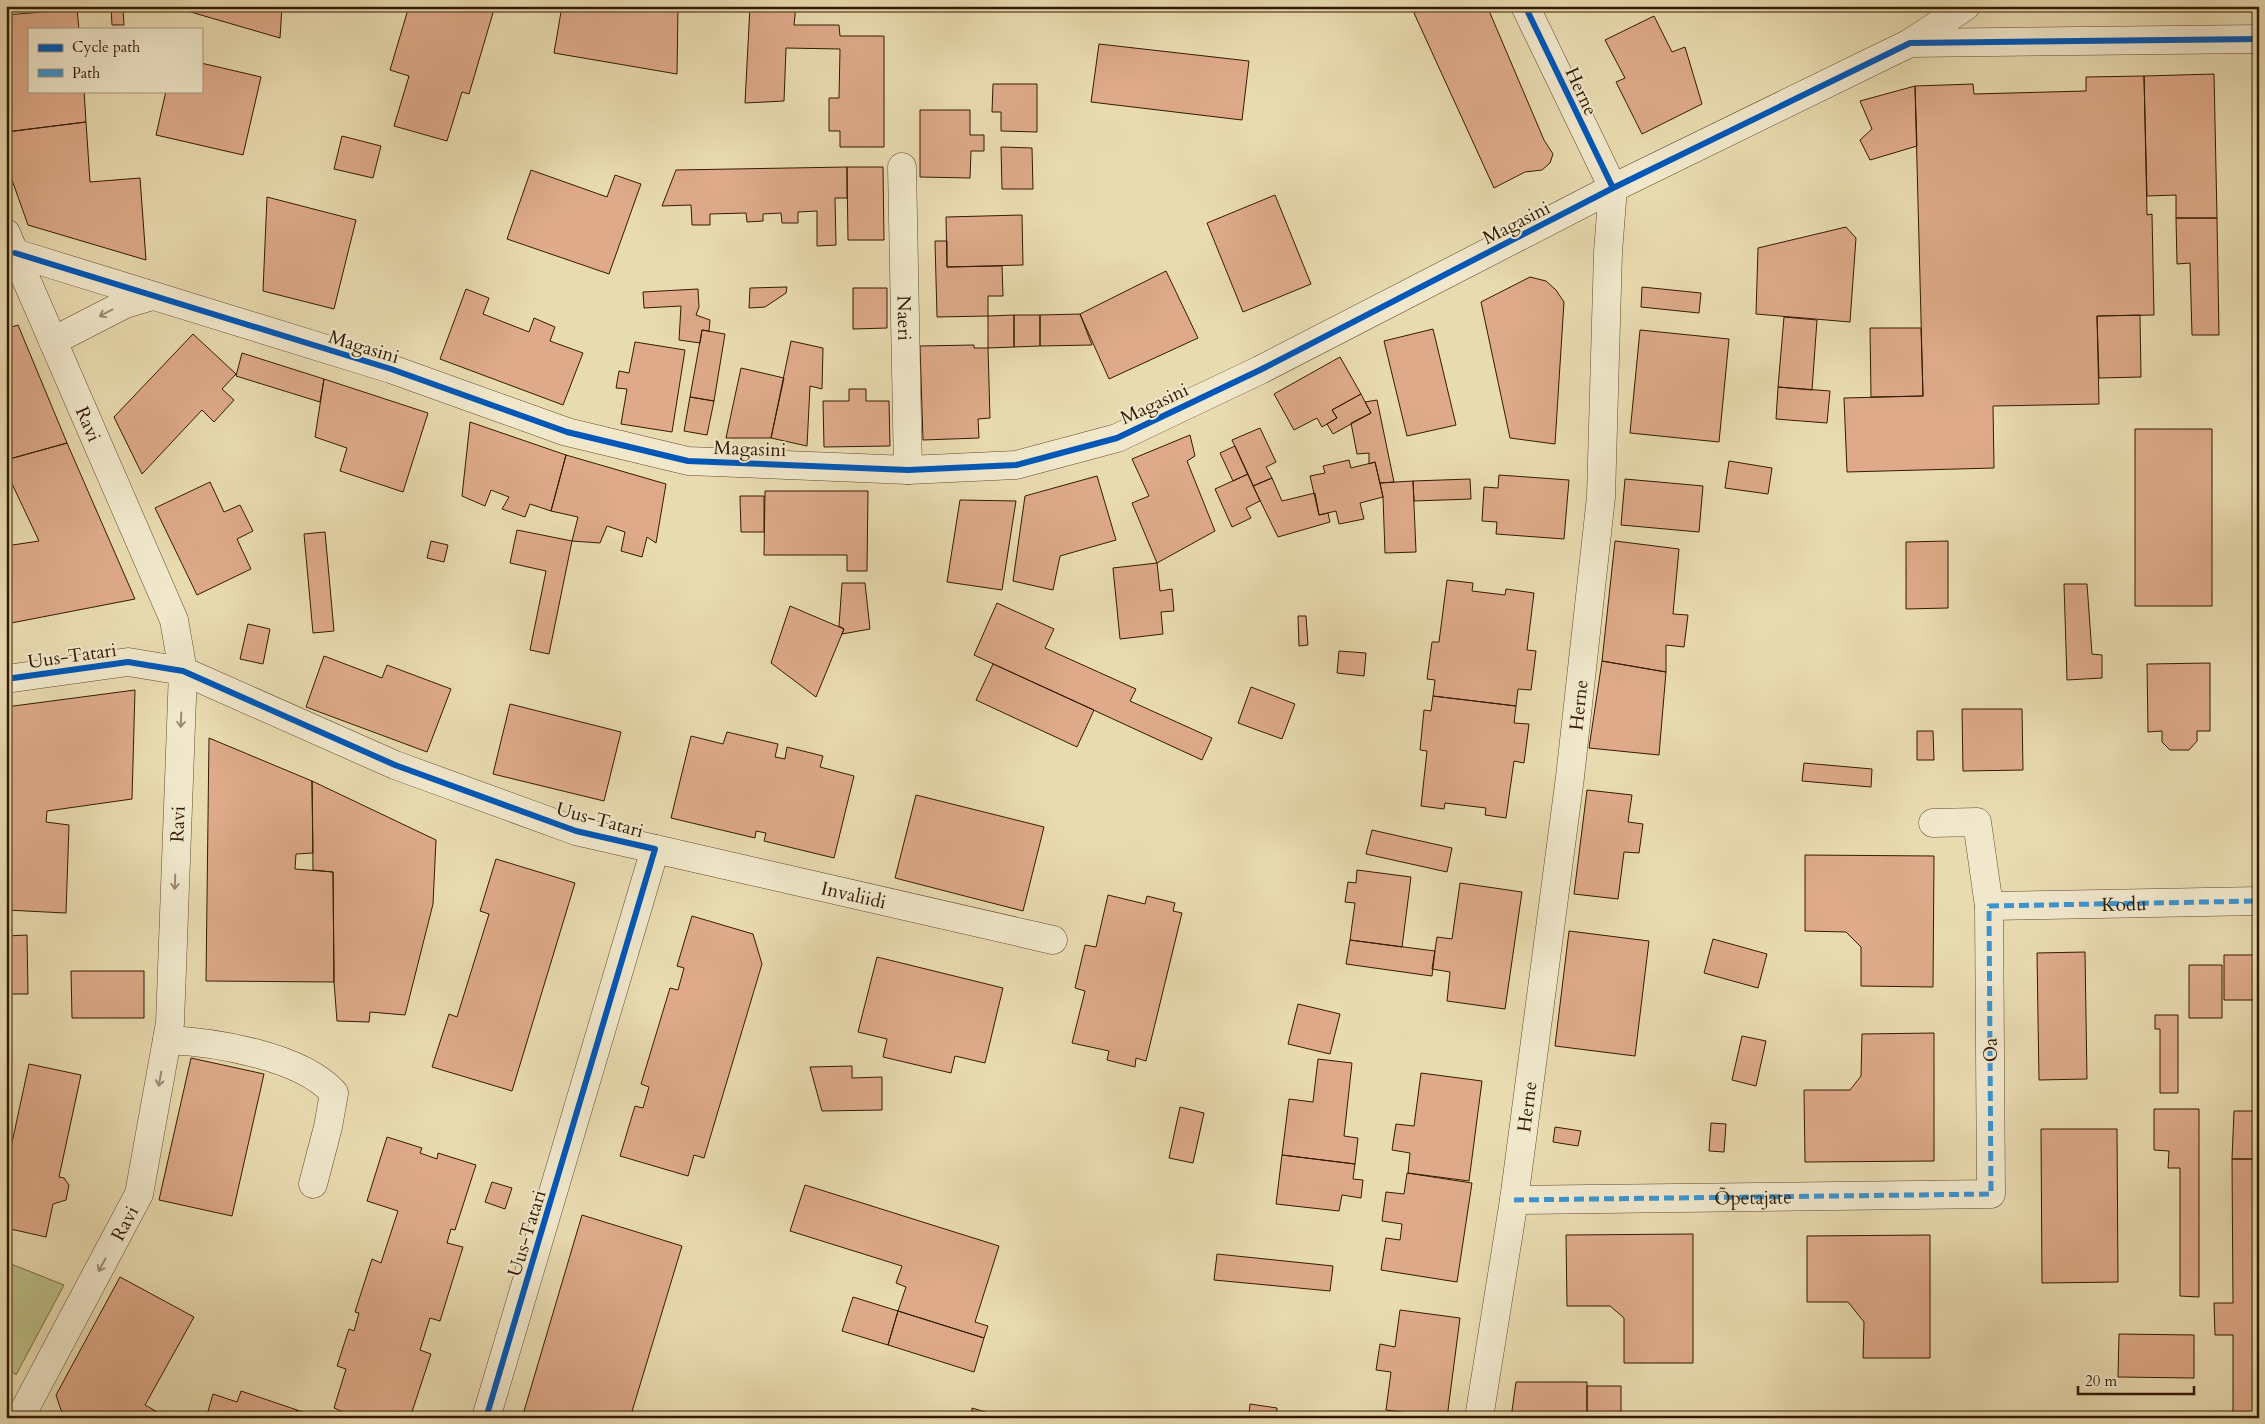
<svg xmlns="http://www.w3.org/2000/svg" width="2265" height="1424" font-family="Cardo,serif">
<rect width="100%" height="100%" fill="#e9dbb0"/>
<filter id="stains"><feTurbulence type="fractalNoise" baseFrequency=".004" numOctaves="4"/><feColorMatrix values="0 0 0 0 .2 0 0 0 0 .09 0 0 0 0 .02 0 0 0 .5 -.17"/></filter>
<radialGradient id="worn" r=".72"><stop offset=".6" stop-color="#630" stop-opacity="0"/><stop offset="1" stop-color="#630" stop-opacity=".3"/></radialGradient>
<path fill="#bcbe87" stroke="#786c44" d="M 6,1262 L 64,1285 L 16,1375 L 6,1366 Z"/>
<path fill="#deaa89" stroke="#341a00" d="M 79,6 L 106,6 L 77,9 Z
M 170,6 L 282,6 L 280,38 Z
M 409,6 L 495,6 L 469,94 L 462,92 L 447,141 L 394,126 L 409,76 L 390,70 Z
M 562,6 L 678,6 L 677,74 L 554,53 Z
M 750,6 L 796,6 L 794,25 L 839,25 L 840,36 L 884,36 L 884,147 L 840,147 L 840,131 L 829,131 L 829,98 L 839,98 L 840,49 L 786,48 L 784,101 L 745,103 Z
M 1429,6 L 1487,6 L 1544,140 L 1553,154 L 1550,163 L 1542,170 L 1525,172 L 1494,188 L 1414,13 Z
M 111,7 L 123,7 L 124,25 L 112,25 Z
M 77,9 L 79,29 L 29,29 L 29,91 L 84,91 L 86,122 L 6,132 L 6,15 Z
M 1654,16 L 1672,52 L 1685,47 L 1702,104 L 1642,134 L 1616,82 L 1625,78 L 1605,40 Z
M 1099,44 L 1249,61 L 1242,120 L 1091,102 Z
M 201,63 L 261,77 L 243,155 L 156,135 L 166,91 L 201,91 Z
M 2214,74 L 2217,218 L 2176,218 L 2176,195 L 2147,196 L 2144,76 Z
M 2144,76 L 2147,215 L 2152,214 L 2154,315 L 2097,316 L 2099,404 L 1993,406 L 1994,468 L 1847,472 L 1844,398 L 1923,396 L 1915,86 L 1973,84 L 1974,94 L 2086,91 L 2086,77 Z
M 993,84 L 1037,84 L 1037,132 L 1001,131 L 1001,112 L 992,112 Z
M 1915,86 L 1917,146 L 1870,160 L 1860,140 L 1872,129 L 1860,101 Z
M 920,110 L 970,110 L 970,135 L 984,135 L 984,151 L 971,151 L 970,178 L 920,177 Z
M 86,122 L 90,182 L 140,178 L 146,260 L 28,225 L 6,163 L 6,132 Z
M 342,136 L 381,146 L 373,178 L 334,169 Z
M 1001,147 L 1032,148 L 1033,189 L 1002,189 Z
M 847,167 L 847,198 L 835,198 L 836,245 L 817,246 L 817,211 L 798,212 L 798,223 L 782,223 L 781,213 L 763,214 L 763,221 L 747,222 L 746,213 L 710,214 L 710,225 L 692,225 L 691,205 L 662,206 L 676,170 Z
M 847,167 L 883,167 L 884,240 L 848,240 Z
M 531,170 L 607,197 L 615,175 L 641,184 L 609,274 L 507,239 Z
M 1275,195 L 1311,284 L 1243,312 L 1207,223 Z
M 267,197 L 356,220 L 334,309 L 263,291 Z
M 1022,215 L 1023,265 L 947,267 L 946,217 Z
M 2176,218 L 2217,218 L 2219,335 L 2192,335 L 2190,263 L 2177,264 Z
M 1846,227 L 1856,238 L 1850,322 L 1756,314 L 1758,248 Z
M 935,241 L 947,241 L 947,267 L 1002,266 L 1003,296 L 988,296 L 988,316 L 937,317 Z
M 1166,271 L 1198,338 L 1109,379 L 1080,314 Z
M 1530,277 L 1546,281 L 1556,290 L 1564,302 L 1555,444 L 1510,438 L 1481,302 Z
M 787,287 L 786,293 L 765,307 L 749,308 L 750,288 Z
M 1642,287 L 1701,293 L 1699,313 L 1641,307 Z
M 853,288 L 887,288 L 887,328 L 853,329 Z
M 466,289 L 489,298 L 483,314 L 529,332 L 534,318 L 555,327 L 550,341 L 583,353 L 563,405 L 440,359 Z
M 698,289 L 699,307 L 696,315 L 710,320 L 709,331 L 702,330 L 700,343 L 679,340 L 681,306 L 644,308 L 643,292 Z
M 1080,314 L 1092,345 L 1040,346 L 1040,315 Z
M 1014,315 L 1014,347 L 988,348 L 988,316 Z
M 1014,315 L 1040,315 L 1040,346 L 1014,347 Z
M 2140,315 L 2141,377 L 2099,378 L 2097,316 Z
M 1784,317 L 1817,320 L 1812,390 L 1778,387 Z
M 18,325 L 67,443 L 6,460 L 6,329 Z
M 1870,328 L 1921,328 L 1923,396 L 1871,397 Z
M 1433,329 L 1456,425 L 1407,436 L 1384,341 Z
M 702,330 L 725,334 L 714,401 L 690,397 Z
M 1640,330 L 1729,339 L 1719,442 L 1630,433 Z
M 193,334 L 236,374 L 222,389 L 234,400 L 214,422 L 202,410 L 142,474 L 114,417 Z
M 791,341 L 823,348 L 822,389 L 810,386 L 807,446 L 771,438 Z
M 635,342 L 685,350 L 672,432 L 621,424 L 627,389 L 616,388 L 619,371 L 629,373 Z
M 974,345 L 974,348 L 988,348 L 990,418 L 978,419 L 979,438 L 923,440 L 920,346 Z
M 242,353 L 324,379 L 320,402 L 236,376 Z
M 1340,357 L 1361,394 L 1332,410 L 1337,418 L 1322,427 L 1317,418 L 1294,430 L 1274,394 Z
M 741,368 L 784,378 L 771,438 L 726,438 Z
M 324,379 L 428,413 L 403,492 L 340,471 L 347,448 L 315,437 Z
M 1778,387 L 1830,391 L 1827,423 L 1776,419 Z
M 849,389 L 866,389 L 866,401 L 889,401 L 890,446 L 824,447 L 823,401 L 849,401 Z
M 1361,394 L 1371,413 L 1333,434 L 1327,424 L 1337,418 L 1332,410 Z
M 690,397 L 714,401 L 707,435 L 684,431 Z
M 1377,400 L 1394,482 L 1380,483 L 1375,462 L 1369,464 L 1369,453 L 1357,454 L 1351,423 L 1371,413 L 1365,402 Z
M 470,422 L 566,455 L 551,511 L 530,504 L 525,517 L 502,509 L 509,497 L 491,490 L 485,506 L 462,496 Z
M 1260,428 L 1276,462 L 1266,467 L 1272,478 L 1253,486 L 1232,440 Z
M 2135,429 L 2212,429 L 2212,606 L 2135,606 Z
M 1190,435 L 1195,456 L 1187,461 L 1215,531 L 1157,563 L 1132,503 L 1149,496 L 1132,459 Z
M 67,443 L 135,599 L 6,624 L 6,546 L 39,541 L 6,471 L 6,460 Z
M 1235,446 L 1248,474 L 1233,481 L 1220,453 Z
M 566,455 L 666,484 L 656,543 L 647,537 L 642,557 L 621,551 L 625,532 L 607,526 L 600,543 L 572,541 L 578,517 L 551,511 Z
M 1349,460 L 1351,468 L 1375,462 L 1383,497 L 1360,503 L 1364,519 L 1339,524 L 1336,511 L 1319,515 L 1310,476 L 1325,473 L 1323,466 Z
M 1729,461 L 1772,468 L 1768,494 L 1725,488 Z
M 1248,474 L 1260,501 L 1246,508 L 1251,518 L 1232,527 L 1215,489 Z
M 1499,475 L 1569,480 L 1564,539 L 1496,534 L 1497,522 L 1482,521 L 1484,487 L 1498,488 Z
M 1097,476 L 1116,540 L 1060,556 L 1053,590 L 1013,581 L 1025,496 Z
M 1272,478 L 1282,501 L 1315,493 L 1319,515 L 1328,513 L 1330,522 L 1278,537 L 1253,486 Z
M 1470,479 L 1471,499 L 1414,501 L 1413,481 Z
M 1625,479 L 1703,486 L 1699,532 L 1621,525 Z
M 1413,481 L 1416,552 L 1385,553 L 1383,497 L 1380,483 Z
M 210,482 L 224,512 L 240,505 L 253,531 L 237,539 L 251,569 L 197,595 L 155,508 Z
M 765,491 L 868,491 L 867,571 L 847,571 L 847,555 L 764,555 Z
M 740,496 L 764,496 L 764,532 L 741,532 Z
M 960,500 L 1016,501 L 1002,590 L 947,582 Z
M 517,530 L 572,541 L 549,654 L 530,650 L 546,571 L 510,563 Z
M 325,532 L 334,631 L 313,633 L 304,534 Z
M 431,541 L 448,545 L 444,562 L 427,558 Z
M 1615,541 L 1679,549 L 1673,614 L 1688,615 L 1684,647 L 1666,645 L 1666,672 L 1602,661 Z
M 1948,541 L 1948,608 L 1906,609 L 1906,542 Z
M 1157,563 L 1160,591 L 1172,589 L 1174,611 L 1161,612 L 1163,634 L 1120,639 L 1113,568 Z
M 1447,580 L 1473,583 L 1472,591 L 1505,595 L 1506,589 L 1534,593 L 1527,650 L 1536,651 L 1531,690 L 1518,689 L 1516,706 L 1433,696 L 1435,680 L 1427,679 L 1432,642 L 1439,642 Z
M 842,583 L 865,583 L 870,629 L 842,634 L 844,629 L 839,626 Z
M 2064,584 L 2087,584 L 2092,654 L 2102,655 L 2102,678 L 2067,680 Z
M 997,603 L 1054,629 L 1045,648 L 1136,689 L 1130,701 L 1212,738 L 1202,760 L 974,655 Z
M 790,606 L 844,629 L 816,697 L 771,663 Z
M 1298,616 L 1306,616 L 1308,645 L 1299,646 Z
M 248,624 L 270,629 L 263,664 L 240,659 Z
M 1339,651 L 1366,653 L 1364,676 L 1337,673 Z
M 324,656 L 382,678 L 387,665 L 451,689 L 427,752 L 306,707 Z
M 1602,661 L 1666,672 L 1659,755 L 1589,748 Z
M 2210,663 L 2210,731 L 2197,731 L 2197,741 L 2189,750 L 2170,750 L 2162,742 L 2162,731 L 2148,732 L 2147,664 Z
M 993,664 L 1094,710 L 1077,747 L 976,700 Z
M 1251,687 L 1295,704 L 1282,739 L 1238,723 Z
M 135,690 L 132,799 L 47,811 L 46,822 L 69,825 L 66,913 L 6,910 L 6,707 Z
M 1433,696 L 1516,706 L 1514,723 L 1529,724 L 1524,763 L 1514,761 L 1506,818 L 1485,815 L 1486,808 L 1445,803 L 1444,809 L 1421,806 L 1427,751 L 1420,750 L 1424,710 L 1431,711 Z
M 510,704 L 621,732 L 604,801 L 493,774 Z
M 1962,709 L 2022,709 L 2023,770 L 1963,771 Z
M 1917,731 L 1933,731 L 1934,760 L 1917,760 Z
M 727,732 L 778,744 L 775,757 L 785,759 L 787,747 L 823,756 L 820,767 L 854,776 L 834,858 L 764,841 L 766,833 L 756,831 L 755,838 L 671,818 L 691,736 L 723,744 Z
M 209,738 L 312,781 L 313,853 L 296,854 L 295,869 L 333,872 L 334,982 L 206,981 Z
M 1804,763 L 1872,769 L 1871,787 L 1802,781 Z
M 312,781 L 436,840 L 433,904 L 405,1015 L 370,1012 L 369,1022 L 337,1021 L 334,982 L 333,872 L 313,870 Z
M 1587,790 L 1632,795 L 1628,822 L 1643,824 L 1639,853 L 1624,852 L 1618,899 L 1574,894 Z
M 916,795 L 1044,827 L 1023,911 L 895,878 Z
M 1372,830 L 1452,848 L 1447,872 L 1366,854 Z
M 1805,855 L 1934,856 L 1933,987 L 1861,986 L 1861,947 L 1846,932 L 1805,931 Z
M 496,859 L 575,883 L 512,1091 L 432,1067 L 449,1014 L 457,1017 L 489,914 L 480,911 Z
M 1357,870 L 1411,877 L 1402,947 L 1350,940 L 1355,903 L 1345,902 L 1348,882 L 1356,883 Z
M 1460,883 L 1522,892 L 1505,1009 L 1447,1001 L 1450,972 L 1432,969 L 1437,937 L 1452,939 Z
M 1108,895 L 1145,904 L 1147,896 L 1175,903 L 1173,911 L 1182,913 L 1146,1061 L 1136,1058 L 1135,1067 L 1107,1060 L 1109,1051 L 1072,1043 L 1085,991 L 1075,988 L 1085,945 L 1096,947 Z
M 692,916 L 753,934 L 762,964 L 704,1158 L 694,1155 L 688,1176 L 620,1156 L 635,1106 L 643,1108 L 649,1087 L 641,1084 L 670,988 L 678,990 L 684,968 L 677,966 Z
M 1569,931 L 1649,941 L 1635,1056 L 1555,1046 Z
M 27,935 L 28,994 L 6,994 L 6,936 Z
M 1713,939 L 1767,954 L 1758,988 L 1704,973 Z
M 1350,940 L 1435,951 L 1432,976 L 1346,964 Z
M 2085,952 L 2087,1079 L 2039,1080 L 2037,953 Z
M 2224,955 L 2259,955 L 2259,1000 L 2224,1000 Z
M 877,957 L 1003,988 L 985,1063 L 955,1056 L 951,1073 L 883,1057 L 887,1039 L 858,1032 Z
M 2189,965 L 2222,965 L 2222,1018 L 2189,1018 Z
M 71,971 L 144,971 L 144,1018 L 72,1018 Z
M 1298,1004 L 1340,1014 L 1330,1054 L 1288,1044 Z
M 2155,1015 L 2178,1015 L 2178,1093 L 2160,1093 L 2160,1029 L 2155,1029 Z
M 1934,1033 L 1934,1161 L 1805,1162 L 1804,1090 L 1850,1090 L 1861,1076 L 1862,1034 Z
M 1742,1036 L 1766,1041 L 1756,1086 L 1732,1080 Z
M 191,1058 L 264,1074 L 232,1216 L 159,1200 Z
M 1318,1059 L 1352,1063 L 1344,1136 L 1358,1138 L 1355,1164 L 1282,1155 L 1289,1099 L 1313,1102 Z
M 29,1064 L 81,1075 L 59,1177 L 64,1178 L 69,1185 L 66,1200 L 53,1204 L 46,1237 L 6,1228 L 6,1151 L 10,1152 Z
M 852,1066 L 852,1078 L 882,1077 L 882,1110 L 822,1111 L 810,1067 Z
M 1421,1073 L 1482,1081 L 1469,1181 L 1408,1173 L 1410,1153 L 1392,1150 L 1396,1124 L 1414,1126 Z
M 1180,1107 L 1204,1113 L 1193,1163 L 1169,1158 Z
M 2154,1109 L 2199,1109 L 2199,1297 L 2180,1296 L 2180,1168 L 2168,1168 L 2169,1151 L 2154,1150 Z
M 2234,1111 L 2259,1111 L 2259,1159 L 2232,1159 Z
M 1711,1123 L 1726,1124 L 1724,1152 L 1709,1151 Z
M 1555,1127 L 1581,1131 L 1578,1146 L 1553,1142 Z
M 2041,1129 L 2117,1129 L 2118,1282 L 2042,1283 Z
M 387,1137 L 422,1148 L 420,1153 L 437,1159 L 438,1153 L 476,1165 L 455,1230 L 451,1229 L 447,1243 L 463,1247 L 440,1321 L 430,1318 L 420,1350 L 431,1354 L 410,1418 L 339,1418 L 341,1411 L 334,1408 L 346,1369 L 337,1366 L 349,1329 L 354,1331 L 359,1313 L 355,1312 L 372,1259 L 381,1263 L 398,1211 L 367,1201 Z
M 1282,1155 L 1355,1164 L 1353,1179 L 1363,1180 L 1361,1198 L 1342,1195 L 1339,1211 L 1276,1204 Z
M 2232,1159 L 2259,1159 L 2259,1418 L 2233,1418 L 2233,1335 L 2215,1335 L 2214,1303 L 2233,1303 Z
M 1407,1173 L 1472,1183 L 1457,1282 L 1381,1270 L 1386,1238 L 1400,1240 L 1402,1224 L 1382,1221 L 1386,1192 L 1404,1194 Z
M 492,1182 L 512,1188 L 505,1209 L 485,1202 Z
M 805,1185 L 999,1246 L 975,1322 L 988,1326 L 984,1338 L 898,1311 L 906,1287 L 896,1283 L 902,1266 L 790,1231 Z
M 582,1215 L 682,1246 L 630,1418 L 522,1418 Z
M 1693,1234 L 1693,1363 L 1624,1363 L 1624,1318 L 1610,1306 L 1567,1306 L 1566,1235 Z
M 1930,1235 L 1930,1358 L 1863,1358 L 1864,1322 L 1848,1302 L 1807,1302 L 1807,1236 Z
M 1217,1254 L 1333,1266 L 1330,1291 L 1214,1280 Z
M 120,1277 L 194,1317 L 145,1405 L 159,1413 L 157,1418 L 70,1418 L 61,1410 L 56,1395 Z
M 853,1297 L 898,1311 L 888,1345 L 842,1331 Z
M 1400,1310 L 1460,1318 L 1447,1418 L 1386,1410 L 1391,1372 L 1376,1370 L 1380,1344 L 1395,1347 Z
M 898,1311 L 984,1338 L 974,1372 L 888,1345 Z
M 2119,1334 L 2194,1335 L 2194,1378 L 2118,1377 Z
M 1516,1382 L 1587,1382 L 1587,1418 L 1511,1418 Z
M 1587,1386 L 1621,1386 L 1621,1418 L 1587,1418 Z
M 241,1391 L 297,1410 L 295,1418 L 206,1418 L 213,1394 L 237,1402 Z
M 1250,1404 L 1277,1408 L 1276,1418 L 1249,1414 Z
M 972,1408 L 989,1413 L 1002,1418 L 972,1418 Z
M 297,1410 L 321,1418 L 295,1418 Z
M 159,1413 L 168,1418 L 157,1418 Z"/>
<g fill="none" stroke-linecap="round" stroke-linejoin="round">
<g stroke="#614a2c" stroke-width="29">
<g id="minor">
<path d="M 1910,43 L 1966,6"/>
<path id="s1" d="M 902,167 L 908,470"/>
<path id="s2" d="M 6,233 L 174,620 L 183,671 L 170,1023 L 139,1194 L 20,1418"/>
<path d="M 15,253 L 391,369 L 567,432 L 688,461 L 908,470 L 1016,465 L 1117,438 L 1260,370 L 1613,188 L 1910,43 L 2259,39"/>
<path d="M 53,341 L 125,304 L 152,296"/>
<path d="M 6,679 L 128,662 L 183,671 L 395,765 L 576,831 L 655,849 L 486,1418"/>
<path id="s3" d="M 655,849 L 1053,940"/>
<path id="s4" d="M 1989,906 L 2259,901"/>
<path d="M 167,1040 C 215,1042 301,1056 334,1093 L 328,1127 L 313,1184"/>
<path id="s5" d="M 1514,1200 L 1991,1194 L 1989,906 L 1977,822 L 1933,823"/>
<path id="s6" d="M 1479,1418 L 1514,1200 L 1570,777 L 1601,497 L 1608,252 L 1613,188 L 1525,6"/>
</g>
</g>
<use href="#minor" stroke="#f1e8cc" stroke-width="28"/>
<path stroke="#3d94d0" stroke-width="5" stroke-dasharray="10 5" stroke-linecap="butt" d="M 1514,1200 L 1991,1194 L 1989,906 L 2259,901"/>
<g stroke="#f1e8cc" stroke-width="9">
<path id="cycleway" d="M 1525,6 L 1613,188
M 15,253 L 391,369 L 567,432 L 688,461 L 908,470 L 1016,465 L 1117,438 L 1260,370 L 1613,188 L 1910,43 L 2259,39
M 6,679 L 128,662 L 183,671 L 395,765 L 576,831 L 655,849 L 486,1418"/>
</g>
<use href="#cycleway" stroke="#0057b8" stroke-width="6"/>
</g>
<defs><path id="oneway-shaft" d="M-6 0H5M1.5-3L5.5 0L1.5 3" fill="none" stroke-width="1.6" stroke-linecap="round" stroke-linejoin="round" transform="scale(1.25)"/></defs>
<g stroke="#9c8b70">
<use href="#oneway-shaft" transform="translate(106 313) rotate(152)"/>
<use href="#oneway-shaft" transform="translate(181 720) rotate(92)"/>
<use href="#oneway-shaft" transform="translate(175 882) rotate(92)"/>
<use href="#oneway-shaft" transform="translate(160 1079) rotate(100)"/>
<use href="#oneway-shaft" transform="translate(102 1265) rotate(118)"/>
</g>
<g text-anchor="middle" stroke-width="4" stroke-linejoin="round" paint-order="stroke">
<g font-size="19" fill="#341a00" stroke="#f1e8cc">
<text transform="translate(1582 91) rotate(65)" y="7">Herne</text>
<text transform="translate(1516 222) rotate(-27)" y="7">Magasini</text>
<text dy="7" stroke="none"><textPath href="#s1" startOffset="151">Naeri</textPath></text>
<text transform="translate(364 346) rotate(17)" y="7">Magasini</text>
<text transform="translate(1154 403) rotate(-25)" y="7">Magasini</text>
<text dy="7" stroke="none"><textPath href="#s2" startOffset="208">Ravi</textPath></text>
<text transform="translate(750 448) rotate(2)" y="7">Magasini</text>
<text transform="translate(72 655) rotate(-8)" y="7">Uus-Tatari</text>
<text dy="7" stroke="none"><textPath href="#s6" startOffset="720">Herne</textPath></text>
<text transform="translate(600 819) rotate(15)" y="7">Uus-Tatari</text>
<text transform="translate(177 824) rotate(-88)" y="7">Ravi</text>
<text dy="7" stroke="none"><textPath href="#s3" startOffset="204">Invaliidi</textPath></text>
<text dy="7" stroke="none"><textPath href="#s4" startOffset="135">Kodu</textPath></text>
<text transform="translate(1990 1050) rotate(-90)" y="7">Oa</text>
<text dy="7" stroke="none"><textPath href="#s6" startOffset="315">Herne</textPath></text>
<text dy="7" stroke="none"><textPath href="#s5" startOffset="239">Õpetajate</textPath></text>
<text transform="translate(124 1223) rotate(-62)" y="7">Ravi</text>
<text transform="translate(526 1233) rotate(-73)" y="7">Uus-Tatari</text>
</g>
</g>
<rect width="2265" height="1424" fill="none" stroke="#e9dbb0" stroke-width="25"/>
<rect x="8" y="8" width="2250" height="1409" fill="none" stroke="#341a00" stroke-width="2.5"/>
<rect x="12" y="12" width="2240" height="1399" fill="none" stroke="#341a00"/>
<rect x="28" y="28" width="175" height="65" fill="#f1e8cc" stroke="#a5967a"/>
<rect x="38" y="44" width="25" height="8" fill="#0057b8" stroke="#a5967a"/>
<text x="72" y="52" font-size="15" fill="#341a00">Cycle path</text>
<rect x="38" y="69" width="25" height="8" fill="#3d94d0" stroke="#a5967a"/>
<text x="72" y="78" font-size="15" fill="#341a00">Path</text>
<path d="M2078 1386v8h116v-8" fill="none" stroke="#341a00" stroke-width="2.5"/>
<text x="2085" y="1386" font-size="15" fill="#341a00" stroke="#f1e8cc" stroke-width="4" paint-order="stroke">20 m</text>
<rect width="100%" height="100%" filter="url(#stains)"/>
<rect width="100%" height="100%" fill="url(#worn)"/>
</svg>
